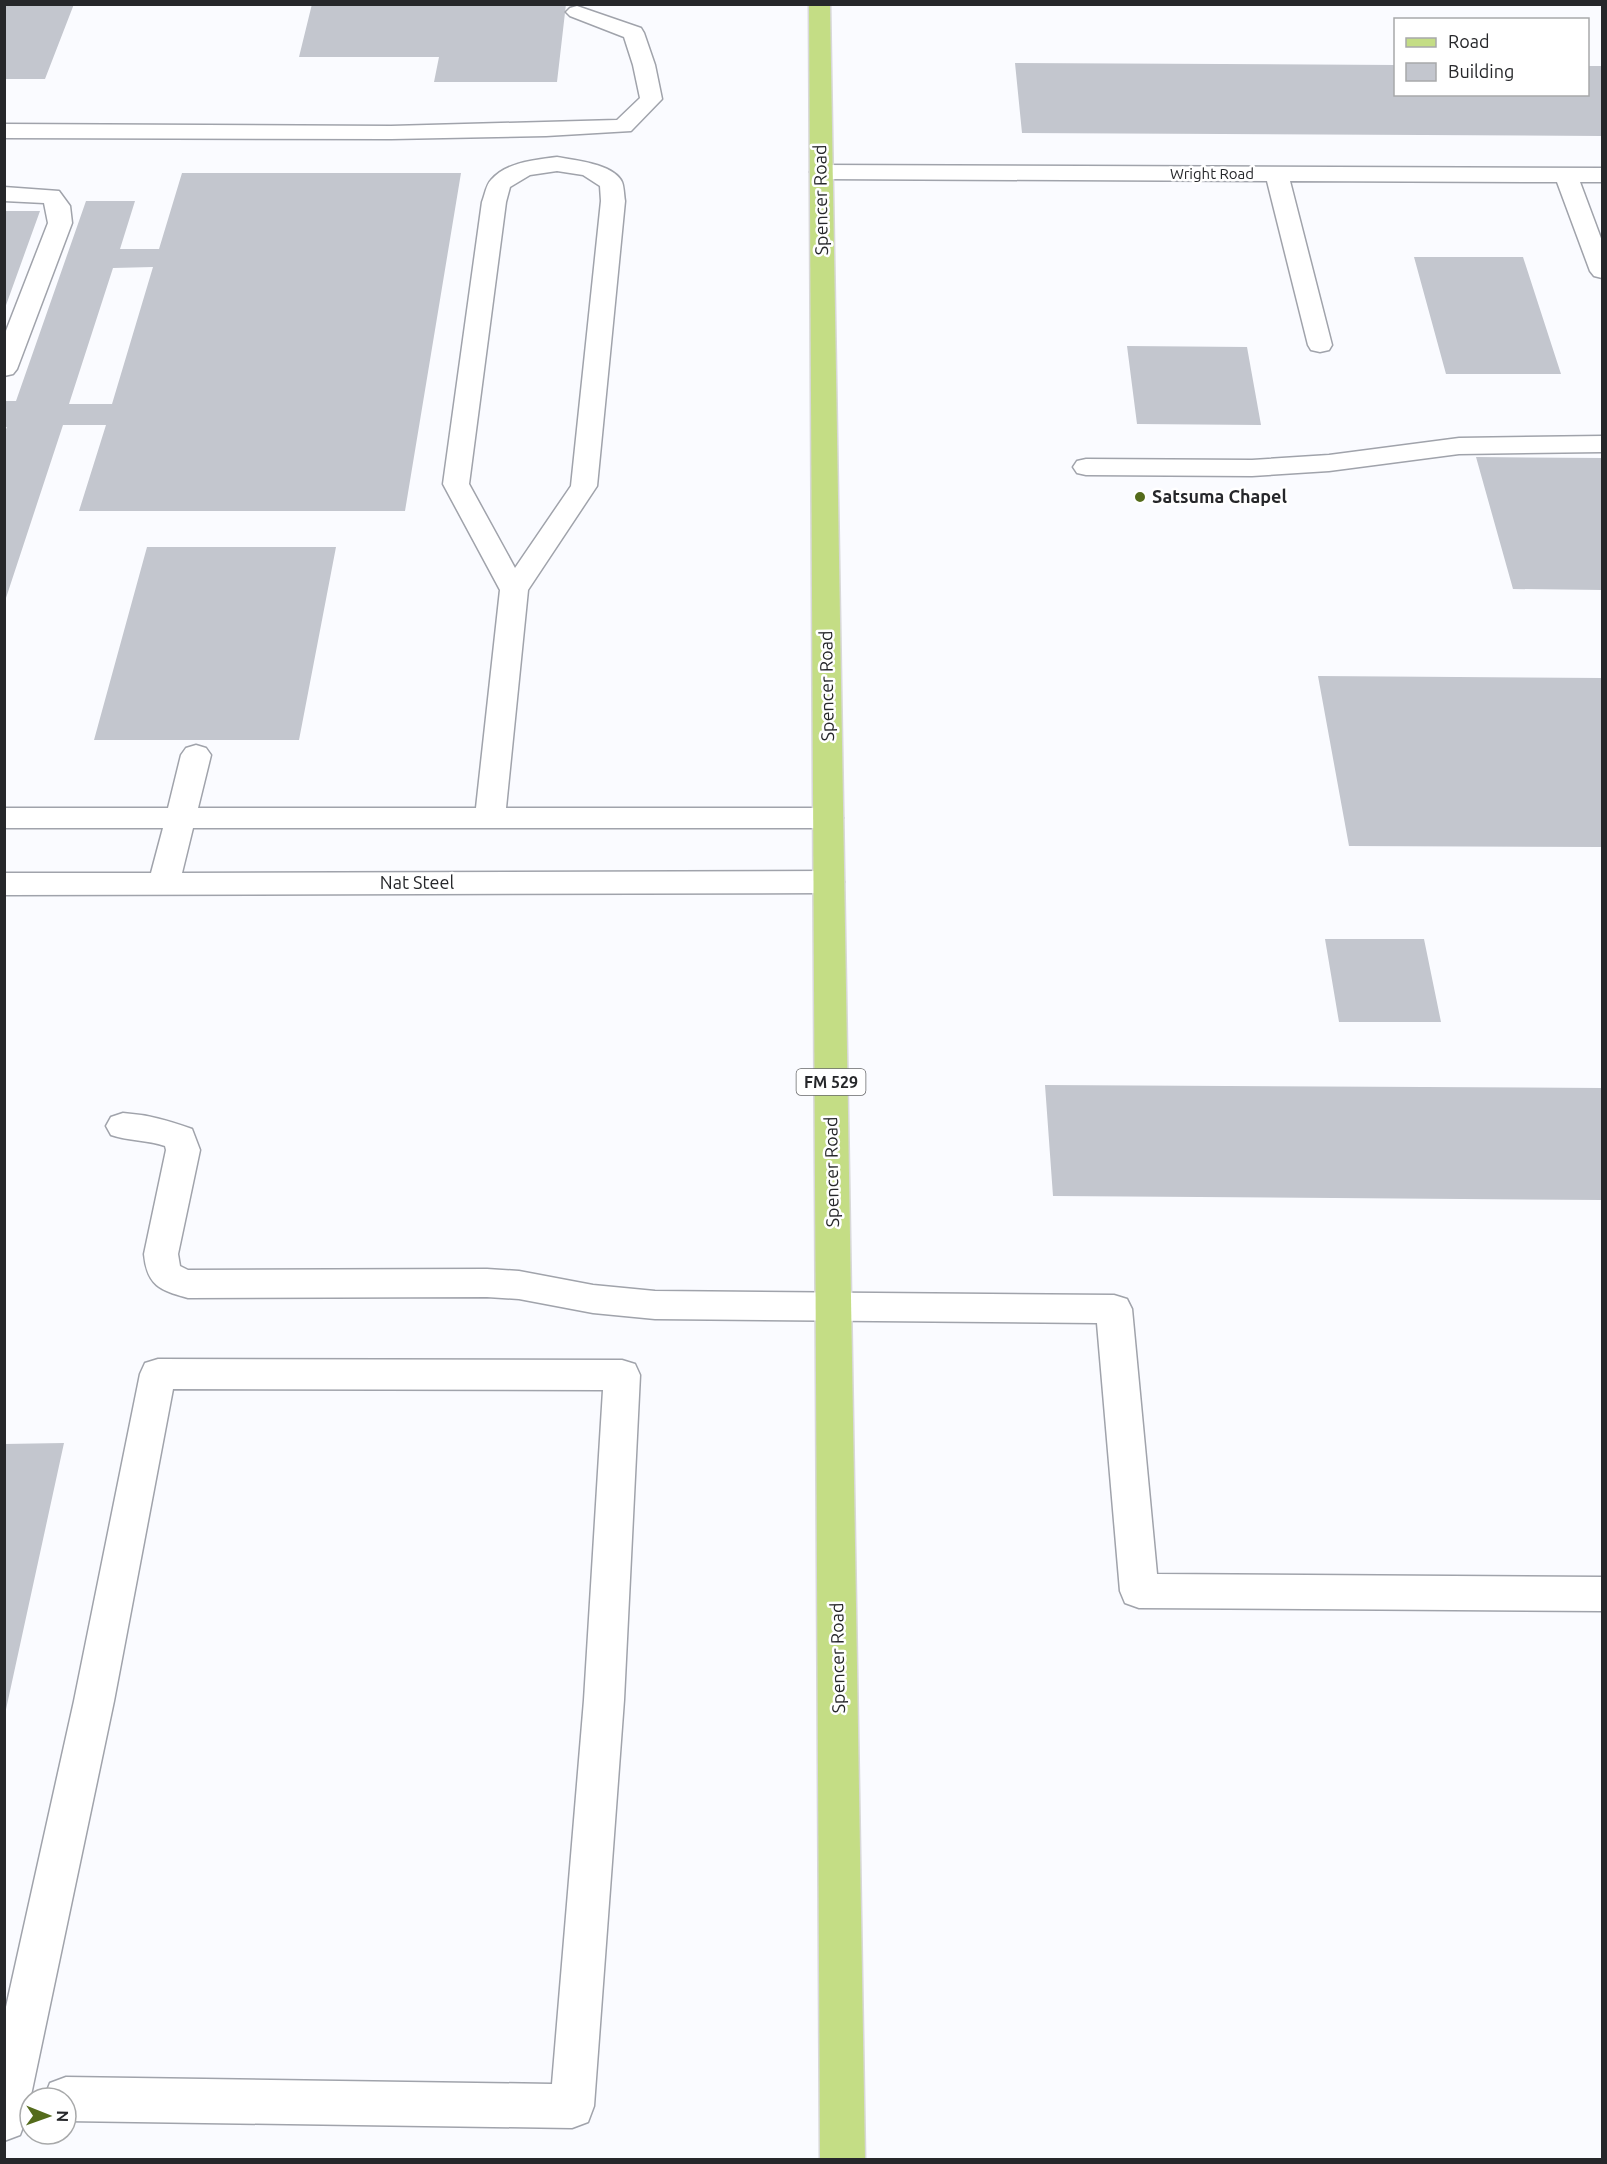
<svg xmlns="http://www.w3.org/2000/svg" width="1607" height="2164" font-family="Ubuntu,sans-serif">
<rect width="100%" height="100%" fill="#fafbff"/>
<path fill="#c3c6ce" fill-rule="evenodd" d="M 4,4 L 74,4 L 45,79 L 4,79 Z
M 312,4 L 566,4 L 557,82 L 434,82 L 439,57 L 299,57 Z
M 1015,63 L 1396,65 L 1396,94 L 1588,94 L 1588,66 L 1602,66 L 1602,136 L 1022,133 Z
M 182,173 L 461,173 L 405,511 L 79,511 L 106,425 L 63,425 L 4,604 L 4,434 L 7,427 L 4,427 L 4,401 L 16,401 L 86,201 L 135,201 L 120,249 L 159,249 ZM 153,267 L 112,404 L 69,404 L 113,268 Z
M 4,211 L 40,211 L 5,308 L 4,308 Z
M 1414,257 L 1523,257 L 1561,374 L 1446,374 Z
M 1127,346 L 1247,347 L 1261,425 L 1137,424 Z
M 1476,457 L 1602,458 L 1602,590 L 1513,589 Z
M 147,547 L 336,547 L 299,740 L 94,740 Z
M 1318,676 L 1602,678 L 1602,847 L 1349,846 Z
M 1325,939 L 1424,939 L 1441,1022 L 1339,1022 Z
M 1045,1085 L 1602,1088 L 1602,1200 L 1053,1196 Z
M 64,1443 L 5,1714 L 4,1714 L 4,1444 Z"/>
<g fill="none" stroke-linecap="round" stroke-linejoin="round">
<g stroke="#a0a3ab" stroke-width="3">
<path id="minor" d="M 577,6 L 641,28 L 644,33 L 655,65 L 662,99 L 631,131 L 546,136 L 391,139 L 4,138 L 4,124 L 391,126 L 617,120 L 640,98 L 633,65 L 624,37 L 570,16 L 566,12 L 570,8 Z
M 557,157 C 574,160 614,164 622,182 C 624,187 624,195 625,201 L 597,486 L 528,590 L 506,808 L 828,808 L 839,811 L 843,818 L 839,825 L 828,828 L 193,828 L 182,873 L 829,871 L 840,874 L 844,882 L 840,890 L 829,893 L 4,895 L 4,873 L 151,873 L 163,828 L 4,828 L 4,808 L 168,808 L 181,755 L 186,748 L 196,745 L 206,748 L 211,755 L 198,808 L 476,808 L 500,590 L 443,484 L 482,202 C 485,195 486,185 491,180 C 506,162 535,160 557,157 ZM 557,171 L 583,175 L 600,186 L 601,201 L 571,486 L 515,568 L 469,484 L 506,202 L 510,187 L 530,175 Z
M 821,165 L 1602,168 L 1602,182 L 1580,182 L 1602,241 L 1602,278 L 1594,276 L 1590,271 L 1557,182 L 1290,181 L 1332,345 L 1329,350 L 1320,352 L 1311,350 L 1308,345 L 1267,181 L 821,179 L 813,177 L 810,172 L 813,167 Z
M 4,187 L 59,191 L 70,206 L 72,223 L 17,369 L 13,374 L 4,376 L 4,336 L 48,223 L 44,203 L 4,201 Z
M 1602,436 L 1602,452 L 1459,454 L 1329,471 L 1252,476 L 1086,475 L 1077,473 L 1073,467 L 1077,461 L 1086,459 L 1252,460 L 1329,455 L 1459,438 Z
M 123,1113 C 149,1115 167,1120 192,1129 L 200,1150 L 178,1254 L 180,1266 L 188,1270 L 487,1269 L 519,1271 L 593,1285 L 655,1291 L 1114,1295 L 1127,1299 L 1132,1309 L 1157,1574 L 1602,1577 L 1602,1611 L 1139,1608 L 1125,1603 L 1120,1591 L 1097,1323 L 655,1319 L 593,1313 L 519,1299 L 487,1297 L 188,1298 C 160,1290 147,1286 144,1254 L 166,1150 L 165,1146 C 147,1140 129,1141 111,1135 L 106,1126 L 111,1117 Z
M 158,1359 L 622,1360 L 635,1364 L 640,1375 L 624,1700 L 594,2106 L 588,2122 L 572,2128 L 66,2121 L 66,2098 L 44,2098 L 50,2083 L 66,2077 L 552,2084 L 584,1700 L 603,1390 L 173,1389 L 114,1701 L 26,2119 L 20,2135 L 4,2141 L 4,2016 L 74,1701 L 140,1374 L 145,1363 Z"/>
</g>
<g stroke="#d8d8d9" stroke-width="3">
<path id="major" d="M 809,4 L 830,4 L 865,2160 L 820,2160 Z"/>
</g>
<use href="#minor" fill="#fff" fill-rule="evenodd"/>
<use href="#major" fill="#c4dd85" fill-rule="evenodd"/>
</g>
<circle fill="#546b1b" stroke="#fff" stroke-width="2" cx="1140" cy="497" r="6"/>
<g text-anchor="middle" stroke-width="5" stroke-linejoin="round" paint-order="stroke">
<g font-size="15" fill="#26272a" stroke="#fff">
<text x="1212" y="179">Wright Road</text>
</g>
<rect fill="#fff" stroke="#67686a" stroke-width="1.5" x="796.5" y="1069" width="69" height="26" rx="4.5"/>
<g font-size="16" font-weight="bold" fill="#26272a">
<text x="831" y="1088">FM 529</text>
</g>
<g font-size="18" fill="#26272a" stroke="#fff">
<text transform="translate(821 200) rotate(-91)" y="6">Spencer Road</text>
<text transform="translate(827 686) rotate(-91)" y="6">Spencer Road</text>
<text x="417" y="889">Nat Steel</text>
<text transform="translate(832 1172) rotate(-91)" y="6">Spencer Road</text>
<text transform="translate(838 1658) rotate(-91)" y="6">Spencer Road</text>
</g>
<g font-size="18" font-weight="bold" fill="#26272a" stroke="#fff" text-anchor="start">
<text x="1152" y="503">Satsuma Chapel</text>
</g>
</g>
<rect width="1607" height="2164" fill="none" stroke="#26272a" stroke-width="12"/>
<rect x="1394" y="18" width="195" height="78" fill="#ffffff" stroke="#a8a9aa" stroke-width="1.5"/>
<rect x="1406" y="38" width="30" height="9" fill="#c4dd85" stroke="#a8a9aa" stroke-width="1.5"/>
<text x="1448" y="48" font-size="18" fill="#26272a">Road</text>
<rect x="1406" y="63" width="30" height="18" fill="#c3c6ce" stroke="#a8a9aa" stroke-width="1.5"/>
<text x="1448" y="78" font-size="18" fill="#26272a">Building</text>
<g transform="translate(48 2116) rotate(91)"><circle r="28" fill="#ffffff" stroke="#a8a9aa" stroke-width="1.5"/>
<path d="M0-4.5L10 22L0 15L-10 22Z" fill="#546b1b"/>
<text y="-9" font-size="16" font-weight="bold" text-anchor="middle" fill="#26272a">N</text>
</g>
</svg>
